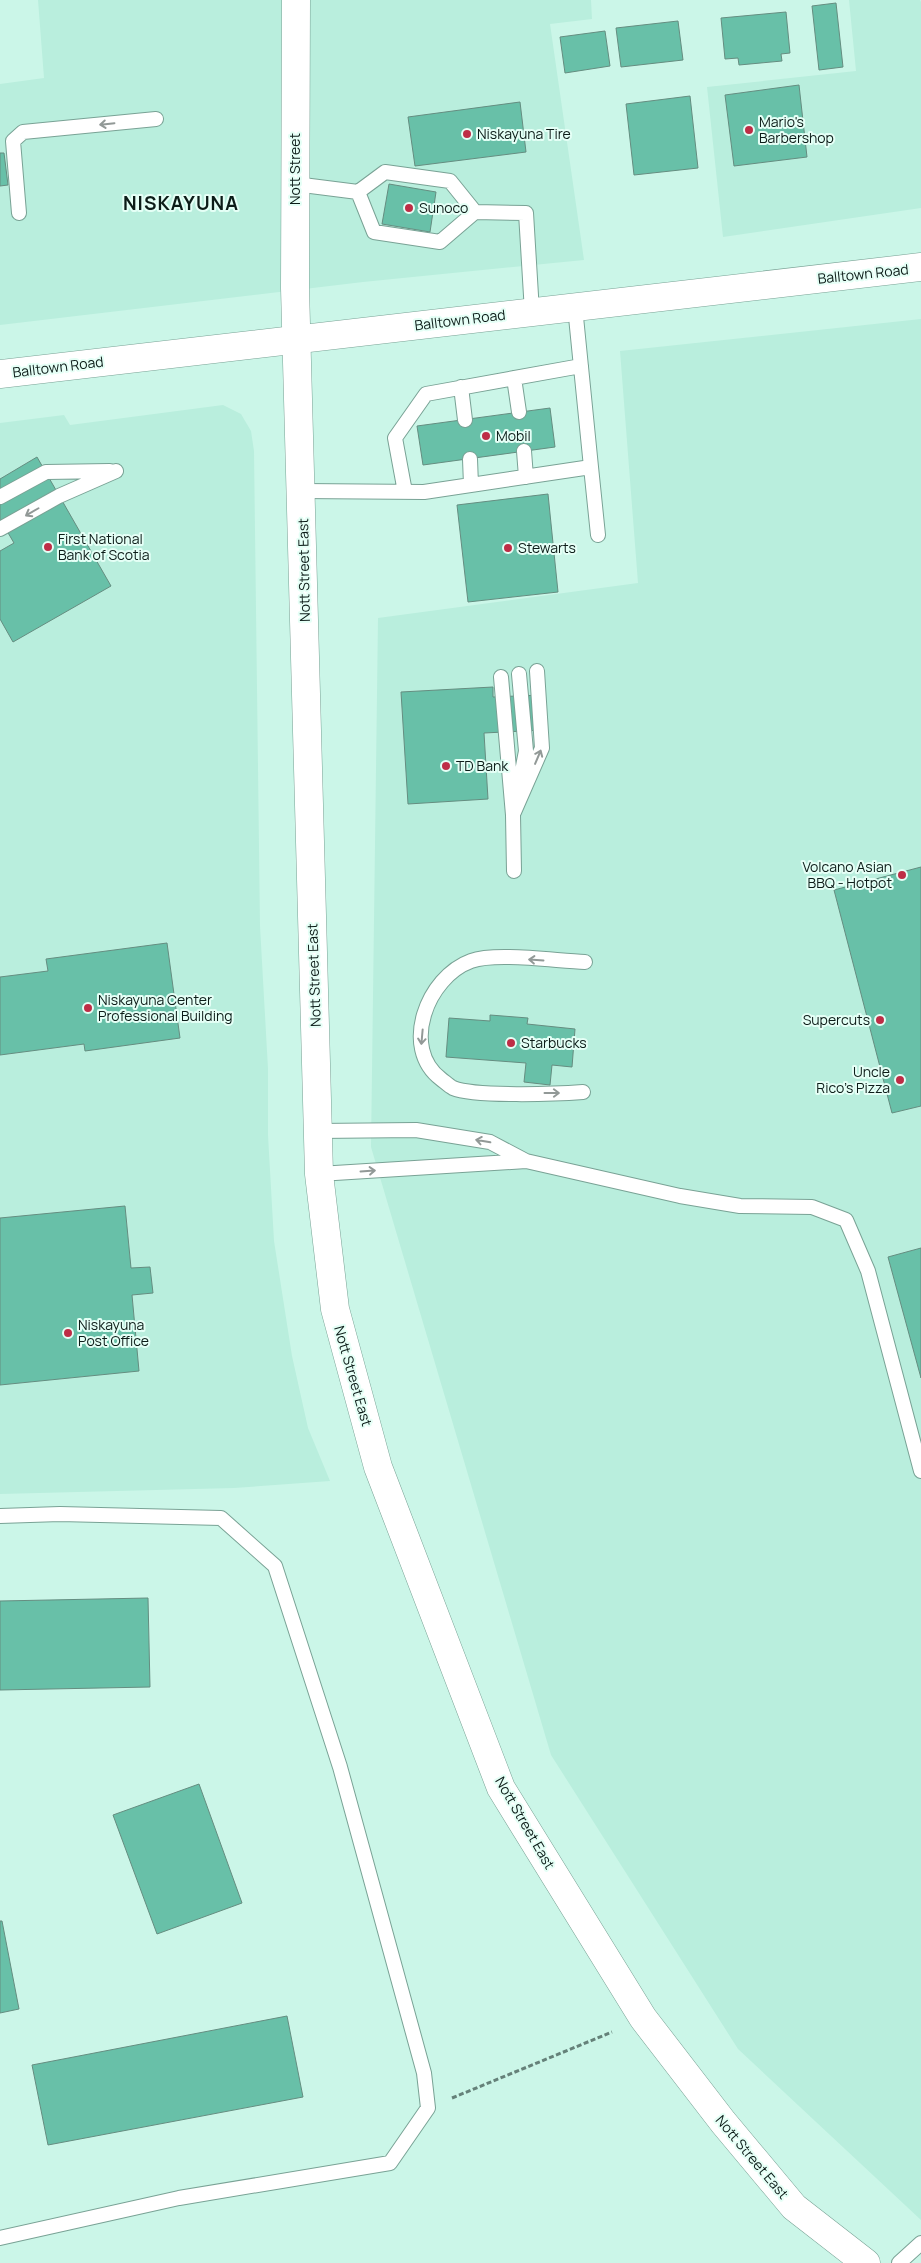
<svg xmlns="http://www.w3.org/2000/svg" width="921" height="2263" font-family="Manrope,sans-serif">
<rect width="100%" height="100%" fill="#cbf6e8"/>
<path fill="#b9eedd" d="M 38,0 L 591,0 L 592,19 L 550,24 L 584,260 L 363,282 L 0,325 L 0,84 L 44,78 Z
M 849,0 L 920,0 L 921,2 L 921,208 L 723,237 L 707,87 L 856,71 Z
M 921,319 L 921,2220 L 738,2049 L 551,1755 L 371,1147 L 378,618 L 638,583 L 620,351 Z
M 223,405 L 241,414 L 251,431 L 254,451 L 260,926 L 268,1069 L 268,1135 L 274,1241 L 292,1356 L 308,1428 L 330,1481 L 234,1488 L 0,1494 L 0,423 L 64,415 L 70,425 Z"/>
<path fill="#68c0a8" stroke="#658d80" d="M 836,3 L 843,67 L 819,70 L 812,6 Z
M 786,12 L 790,53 L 781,54 L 782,61 L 739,65 L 738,58 L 725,59 L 721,18 Z
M 678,21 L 683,60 L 621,67 L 616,28 Z
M 605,31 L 610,66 L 565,73 L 560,37 Z
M 799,85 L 807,157 L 734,166 L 725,95 Z
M 690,96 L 698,168 L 634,175 L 626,104 Z
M 520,102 L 526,152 L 415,166 L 408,117 Z
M 0,153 L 4,153 L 8,185 L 0,186 Z
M 389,184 L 436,192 L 430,232 L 382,224 Z
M 550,408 L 555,447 L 423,465 L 417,426 Z
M 37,457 L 111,586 L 13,642 L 0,619 L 0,551 L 14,543 L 0,519 L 0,479 Z
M 548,494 L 558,592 L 468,602 L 457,505 Z
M 493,687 L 493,697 L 541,695 L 543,730 L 484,733 L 488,799 L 408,804 L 401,692 Z
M 921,867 L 921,1106 L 892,1113 L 834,890 Z
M 167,943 L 180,1038 L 85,1051 L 84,1044 L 0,1055 L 0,977 L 48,971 L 46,959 Z
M 490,1015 L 528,1018 L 527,1024 L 575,1029 L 572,1067 L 552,1065 L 550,1085 L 524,1082 L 526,1063 L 446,1057 L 449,1018 L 490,1021 Z
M 125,1206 L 131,1268 L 150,1267 L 153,1293 L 132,1295 L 139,1371 L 0,1385 L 0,1218 Z
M 921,1248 L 921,1378 L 888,1257 Z
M 148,1598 L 150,1687 L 0,1690 L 0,1601 Z
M 199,1784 L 242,1903 L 157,1934 L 113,1815 Z
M 0,1921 L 2,1921 L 19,2009 L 0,2013 Z
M 287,2016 L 303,2097 L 48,2145 L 32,2065 Z"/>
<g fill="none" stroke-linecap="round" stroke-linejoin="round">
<g stroke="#79a295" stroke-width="16">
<path id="lane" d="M 295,184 L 358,192 L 385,172 L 450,181 L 475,212 L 526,213 L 532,312
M 358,192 L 374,232 L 440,242 L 475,212
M 19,213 L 13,141 L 23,132 L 156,119
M 514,378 L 519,412
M 461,387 L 465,420
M 524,451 L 526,477
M 470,459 L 471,485
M 591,467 L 598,535
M 302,491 L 424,492 L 591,467 L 575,307
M 405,492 L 395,438 L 426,394 L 581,366
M 0,497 L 46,472 L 110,471
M 0,529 L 59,496 L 116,471
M 501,677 L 513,815 L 514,871
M 519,787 L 526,751 L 519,674
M 514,812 L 542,748 L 537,671
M 583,1092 C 557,1094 475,1097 453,1088 C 449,1086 445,1082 441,1079 C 400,1048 427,977 471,961 C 496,952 556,961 585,962
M 318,1131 L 416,1130 L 490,1142 L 526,1161 L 680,1196 L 740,1206 L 812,1207 L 846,1220 L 868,1271 L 921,1471
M 319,1174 L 526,1161
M 0,1516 L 60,1514 L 221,1518 L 275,1566 L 340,1767 L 424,2073 L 428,2108 L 390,2163 L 179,2198 L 0,2238
M 899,2263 L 921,2243"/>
</g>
<g stroke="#79a295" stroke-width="29">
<path id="secondary" d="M 296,0 L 295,288 L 319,1174 L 335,1309 L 378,1467 L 501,1788 L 643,2018 L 723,2122 L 794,2207 L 866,2263"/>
</g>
<g stroke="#79a295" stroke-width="29">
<path id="primary" d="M 0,374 L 921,267"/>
</g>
<path stroke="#658179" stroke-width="3" stroke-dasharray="5 2.5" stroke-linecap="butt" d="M 452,2098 L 612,2032"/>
<use href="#lane" stroke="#fff" stroke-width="14"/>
<use href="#secondary" stroke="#fff" stroke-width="28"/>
<use href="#primary" stroke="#fff" stroke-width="28"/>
</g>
<defs><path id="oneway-shaft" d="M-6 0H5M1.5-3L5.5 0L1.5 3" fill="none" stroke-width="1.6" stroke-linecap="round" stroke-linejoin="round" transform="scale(1.25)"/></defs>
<g stroke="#929997">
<use href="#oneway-shaft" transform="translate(107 124) rotate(174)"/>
<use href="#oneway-shaft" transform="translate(32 512) rotate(150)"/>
<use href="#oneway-shaft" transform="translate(538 757) rotate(-67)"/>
<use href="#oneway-shaft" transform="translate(536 960) rotate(-176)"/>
<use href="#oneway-shaft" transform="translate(422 1037) rotate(95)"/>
<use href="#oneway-shaft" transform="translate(552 1093)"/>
<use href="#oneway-shaft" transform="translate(483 1141) rotate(-170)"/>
<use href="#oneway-shaft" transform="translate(368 1171) rotate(-4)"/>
</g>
<g fill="#be2d46" stroke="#e5fff6" stroke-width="2">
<circle cx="749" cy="130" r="5"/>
<circle cx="467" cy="134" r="5"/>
<circle cx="409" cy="208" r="5"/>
<circle cx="486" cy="436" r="5"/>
<circle cx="48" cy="547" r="5"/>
<circle cx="508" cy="548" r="5"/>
<circle cx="446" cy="766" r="5"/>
<circle cx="902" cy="875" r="5"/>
<circle cx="88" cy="1008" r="5"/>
<circle cx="880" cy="1020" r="5"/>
<circle cx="511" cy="1043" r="5"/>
<circle cx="900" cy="1080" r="5"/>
<circle cx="68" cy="1333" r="5"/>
</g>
<g text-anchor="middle" stroke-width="4" stroke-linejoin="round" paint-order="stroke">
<g font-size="14" fill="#0c1c18" stroke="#e5fff6" text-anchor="start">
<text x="759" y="127">Mario's<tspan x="759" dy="16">Barbershop</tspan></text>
<text x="477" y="139">Niskayuna Tire</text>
<text x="419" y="213">Sunoco</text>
<text x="496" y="441">Mobil</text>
<text x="58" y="544">First National<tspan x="58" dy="16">Bank of Scotia</tspan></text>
<text x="518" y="553">Stewarts</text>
<text x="456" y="771">TD Bank</text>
<text x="892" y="872" text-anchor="end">Volcano Asian<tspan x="892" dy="16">BBQ - Hotpot</tspan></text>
<text x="98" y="1005">Niskayuna Center<tspan x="98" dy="16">Professional Building</tspan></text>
<text x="870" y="1025" text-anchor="end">Supercuts</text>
<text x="521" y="1048">Starbucks</text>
<text x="890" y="1077" text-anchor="end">Uncle<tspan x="890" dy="16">Rico's Pizza</tspan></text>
<text x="78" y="1330">Niskayuna<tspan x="78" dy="16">Post Office</tspan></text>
</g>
<g font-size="14" fill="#0c1c18" stroke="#e5fff6">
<text transform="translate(295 169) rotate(-90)" y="5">Nott Street</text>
<text transform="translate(863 274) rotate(-6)" y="5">Balltown Road</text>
<text transform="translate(460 320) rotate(-7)" y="5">Balltown Road</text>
<text transform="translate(58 367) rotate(-7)" y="5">Balltown Road</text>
<text transform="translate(304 570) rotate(-91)" y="5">Nott Street East</text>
<text transform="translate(314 975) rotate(-92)" y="5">Nott Street East</text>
<text transform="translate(353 1376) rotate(74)" y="5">Nott Street East</text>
<text transform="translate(525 1823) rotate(60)" y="5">Nott Street East</text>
<text transform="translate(752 2157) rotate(50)" y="5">Nott Street East</text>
</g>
<g font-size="19" font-weight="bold" letter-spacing="1" fill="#0c1c18" stroke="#e5fff6">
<text x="181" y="210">NISKAYUNA</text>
</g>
</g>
</svg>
